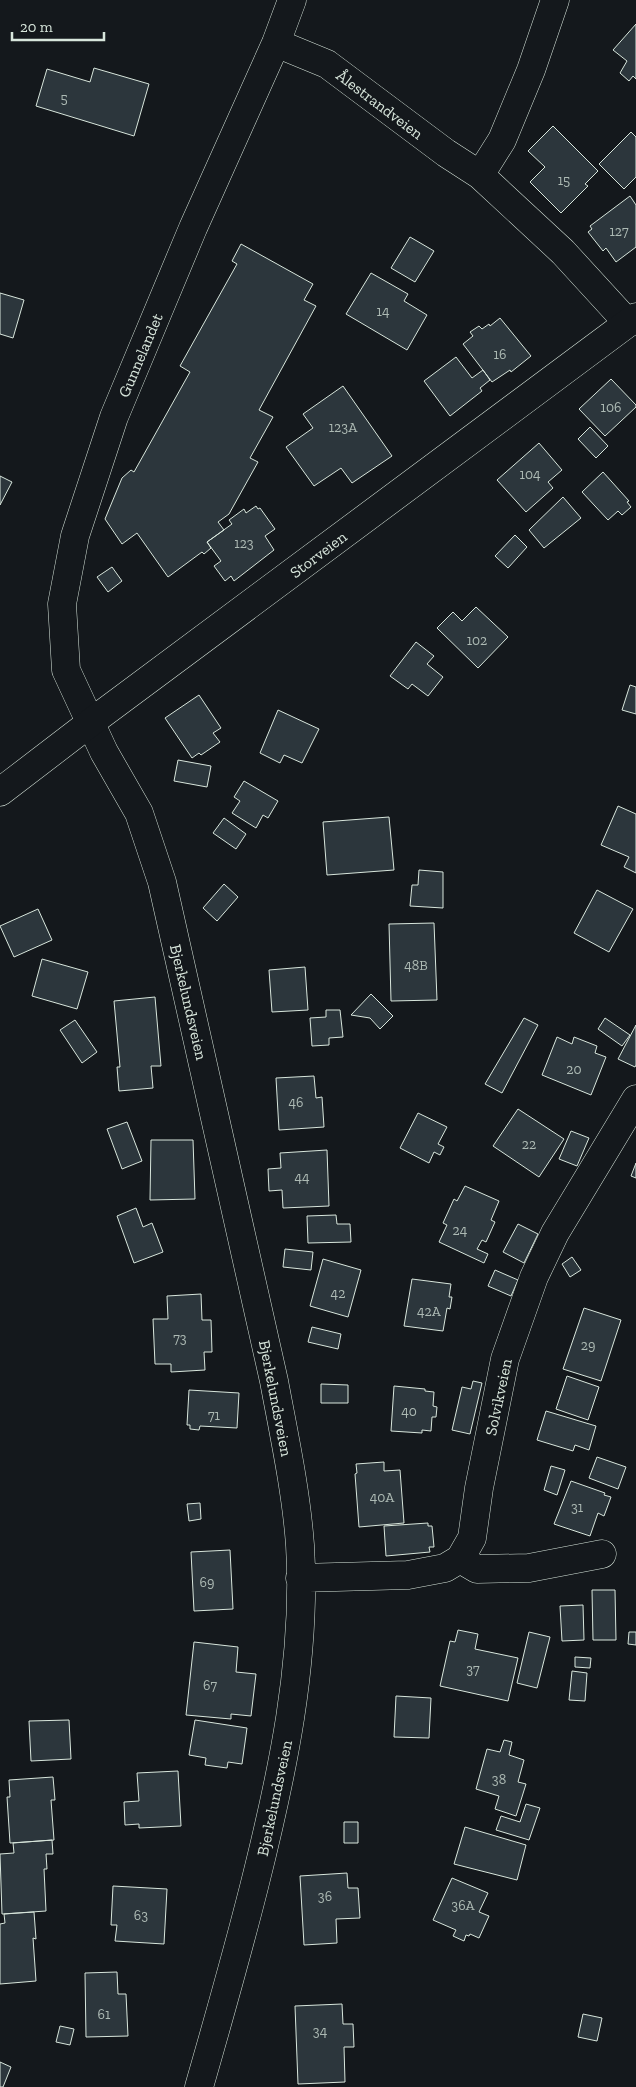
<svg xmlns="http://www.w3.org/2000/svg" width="636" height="2087" font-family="'Zilla Slab',serif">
<rect width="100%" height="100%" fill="#14181c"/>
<path fill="#2c363c" stroke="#d8e6dc" d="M 636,24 L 636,79 L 633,76 L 629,81 L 620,73 L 627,61 L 613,50 Z
M 94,68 L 149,84 L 134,136 L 36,106 L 47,69 L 90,82 Z
M 553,126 L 598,171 L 585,184 L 588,186 L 561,213 L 530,182 L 545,167 L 528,151 Z
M 631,132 L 636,137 L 636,177 L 624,189 L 599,164 Z
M 630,196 L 636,205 L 636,247 L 616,262 L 606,248 L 603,251 L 588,232 L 592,229 L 590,226 Z
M 410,237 L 434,251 L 415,282 L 391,268 Z
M 241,244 L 313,284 L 304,300 L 316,306 L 259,410 L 273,417 L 250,458 L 258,462 L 229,514 L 218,522 L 224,530 L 207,542 L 211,548 L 204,554 L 202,552 L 168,577 L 137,533 L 122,544 L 105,519 L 122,478 L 131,470 L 134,472 L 190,372 L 180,366 L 237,264 L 232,261 Z
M 371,273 L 408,294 L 404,301 L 427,315 L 407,350 L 346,314 Z
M 0,293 L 24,300 L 13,338 L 0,334 Z
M 500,318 L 531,356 L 511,372 L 510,370 L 492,382 L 463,344 L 473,336 L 470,332 L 479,326 L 482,329 L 489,324 L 490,326 Z
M 456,357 L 472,378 L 483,370 L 490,380 L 480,388 L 482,391 L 450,416 L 424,381 Z
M 611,379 L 636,405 L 636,407 L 605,436 L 579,409 Z
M 343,386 L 392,456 L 352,483 L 341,468 L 314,486 L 286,447 L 313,428 L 303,414 Z
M 590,427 L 608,446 L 596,458 L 578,439 Z
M 539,443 L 562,470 L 548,482 L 553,488 L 526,512 L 497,480 Z
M 603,472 L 629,501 L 627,502 L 631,507 L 622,515 L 618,511 L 608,520 L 582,492 Z
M 0,476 L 12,482 L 0,505 Z
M 563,497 L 581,518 L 544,548 L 529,530 Z
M 256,506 L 258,509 L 260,508 L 275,529 L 265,536 L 274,550 L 234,581 L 231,576 L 225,581 L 214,566 L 221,561 L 207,542 L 232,524 L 229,520 L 244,509 L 246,513 Z
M 515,535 L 527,547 L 508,568 L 495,556 Z
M 112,567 L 122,581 L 108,592 L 97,577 Z
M 476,607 L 508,637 L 478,668 L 437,628 L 453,612 L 462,621 Z
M 416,642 L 434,656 L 427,664 L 443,677 L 428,696 L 412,684 L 408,689 L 390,676 Z
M 630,685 L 636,687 L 636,714 L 622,710 Z
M 199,695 L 221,728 L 213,733 L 220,742 L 201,755 L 199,753 L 192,758 L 165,718 Z
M 278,710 L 319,729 L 302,763 L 284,755 L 280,763 L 260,753 Z
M 178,760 L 211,766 L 207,787 L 174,781 Z
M 244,781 L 278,801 L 268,818 L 263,815 L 256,828 L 232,813 L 240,801 L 234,797 Z
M 618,806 L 636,814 L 636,873 L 624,867 L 629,857 L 601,845 Z
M 389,817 L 394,870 L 327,875 L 323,822 Z
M 224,818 L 246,834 L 236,849 L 213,833 Z
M 419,870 L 443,872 L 443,908 L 410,906 L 412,885 L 418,885 Z
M 224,884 L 238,897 L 217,921 L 203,908 Z
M 597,890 L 633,909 L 609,952 L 574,933 Z
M 38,909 L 52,940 L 14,957 L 0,926 Z
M 434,923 L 437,1000 L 391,1001 L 389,924 Z
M 42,959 L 88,972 L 77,1009 L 32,996 Z
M 305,967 L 308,1010 L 272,1012 L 269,970 Z
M 371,994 L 393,1016 L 380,1029 L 370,1018 L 351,1015 Z
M 155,997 L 161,1066 L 151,1066 L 153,1088 L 119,1091 L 117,1067 L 120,1067 L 114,1001 Z
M 326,1010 L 340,1010 L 343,1037 L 329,1038 L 329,1045 L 312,1046 L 310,1018 L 326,1017 Z
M 524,1018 L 538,1025 L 502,1093 L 485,1084 Z
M 605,1018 L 630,1035 L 622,1046 L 598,1029 Z
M 75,1020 L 97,1052 L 82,1063 L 60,1030 Z
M 636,1025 L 636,1065 L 635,1067 L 618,1059 Z
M 557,1037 L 572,1044 L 574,1037 L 597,1046 L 595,1053 L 606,1057 L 591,1095 L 542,1075 Z
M 314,1076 L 316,1098 L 322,1097 L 324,1127 L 279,1130 L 276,1078 Z
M 518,1109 L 564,1139 L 539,1177 L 493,1146 Z
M 418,1113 L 447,1127 L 438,1144 L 444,1147 L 440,1155 L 434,1152 L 429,1163 L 400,1148 Z
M 127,1122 L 142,1161 L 122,1169 L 107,1129 Z
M 571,1131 L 589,1138 L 577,1166 L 559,1159 Z
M 151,1140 L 193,1140 L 195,1199 L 150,1200 Z
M 327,1150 L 329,1206 L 283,1208 L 282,1190 L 269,1191 L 268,1169 L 281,1168 L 280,1153 Z
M 636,1163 L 636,1178 L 631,1176 Z
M 465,1186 L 499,1201 L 491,1220 L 495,1222 L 486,1242 L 482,1240 L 477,1249 L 488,1254 L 484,1263 L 439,1242 L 447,1225 L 443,1223 L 454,1199 L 457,1201 Z
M 136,1208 L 143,1227 L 152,1223 L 163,1252 L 134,1263 L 117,1216 Z
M 336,1215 L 337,1224 L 350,1224 L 351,1242 L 308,1243 L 307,1216 Z
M 518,1224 L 538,1234 L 524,1263 L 503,1252 Z
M 285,1249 L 313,1252 L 311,1270 L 283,1267 Z
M 572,1257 L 581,1270 L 570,1277 L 562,1264 Z
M 323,1259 L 361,1270 L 348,1317 L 310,1306 Z
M 495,1270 L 518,1280 L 511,1296 L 488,1286 Z
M 412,1279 L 451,1284 L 449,1297 L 452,1297 L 450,1309 L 447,1308 L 443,1331 L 404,1326 Z
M 201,1294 L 202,1320 L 211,1320 L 212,1352 L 204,1352 L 205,1370 L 171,1372 L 171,1364 L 155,1364 L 153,1319 L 168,1319 L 167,1296 Z
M 584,1308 L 621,1320 L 601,1381 L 563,1369 Z
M 312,1327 L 341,1334 L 338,1349 L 308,1342 Z
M 567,1376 L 599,1387 L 588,1420 L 556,1409 Z
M 473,1381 L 482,1383 L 470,1434 L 452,1430 L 462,1387 L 471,1389 Z
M 321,1384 L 348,1385 L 348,1403 L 321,1403 Z
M 394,1386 L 425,1389 L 425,1391 L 434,1392 L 433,1406 L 437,1407 L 436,1417 L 432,1417 L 431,1431 L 422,1430 L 422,1433 L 391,1431 Z
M 189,1390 L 239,1393 L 237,1428 L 200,1426 L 199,1430 L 190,1429 L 190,1425 L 187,1425 Z
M 546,1411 L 596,1426 L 589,1450 L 575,1445 L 573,1451 L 537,1440 Z
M 597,1457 L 626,1467 L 618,1489 L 589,1478 Z
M 384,1462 L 384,1471 L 400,1470 L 404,1523 L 359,1527 L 355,1474 L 357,1473 L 356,1464 Z
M 551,1466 L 565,1470 L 557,1495 L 544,1490 Z
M 571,1481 L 605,1493 L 604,1495 L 611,1497 L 604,1516 L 598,1513 L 590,1536 L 554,1524 Z
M 200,1503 L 201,1519 L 189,1521 L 187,1504 Z
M 428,1523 L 428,1526 L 432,1526 L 434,1547 L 429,1547 L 430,1552 L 386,1556 L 384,1526 Z
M 230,1550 L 233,1609 L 194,1611 L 191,1552 Z
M 592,1590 L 615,1590 L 616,1640 L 593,1640 Z
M 583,1605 L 584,1640 L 562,1641 L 560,1606 Z
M 458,1630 L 478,1634 L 475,1649 L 518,1658 L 508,1701 L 440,1686 L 450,1641 L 455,1642 Z
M 529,1632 L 550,1637 L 537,1688 L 517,1683 Z
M 629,1632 L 636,1632 L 636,1645 L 628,1644 Z
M 194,1642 L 238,1647 L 236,1672 L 256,1674 L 251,1716 L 231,1714 L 231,1719 L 186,1715 Z
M 575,1657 L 591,1658 L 590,1668 L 575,1667 Z
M 572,1671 L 587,1673 L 585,1701 L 569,1700 Z
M 396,1696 L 431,1698 L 429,1738 L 394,1737 Z
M 69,1720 L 71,1759 L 31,1761 L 29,1721 Z
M 195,1720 L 247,1728 L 242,1764 L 228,1762 L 227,1768 L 205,1765 L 206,1758 L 189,1755 Z
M 504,1740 L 512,1742 L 509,1755 L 524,1760 L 518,1782 L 526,1784 L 516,1816 L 495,1809 L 499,1796 L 476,1789 L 487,1749 L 500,1752 Z
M 178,1771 L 181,1826 L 139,1828 L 139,1824 L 125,1825 L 124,1802 L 139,1801 L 137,1773 Z
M 53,1777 L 55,1800 L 51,1800 L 54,1840 L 10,1843 L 7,1797 L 10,1797 L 9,1780 Z
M 526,1804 L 540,1808 L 529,1840 L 496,1830 L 501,1816 L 520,1822 Z
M 344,1822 L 358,1822 L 358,1843 L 344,1843 Z
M 465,1827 L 526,1845 L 517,1880 L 454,1864 Z
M 52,1840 L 53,1854 L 46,1854 L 47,1869 L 44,1869 L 46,1911 L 2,1914 L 0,1854 L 14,1853 L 13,1843 Z
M 347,1873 L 348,1888 L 358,1888 L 360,1918 L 336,1919 L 337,1943 L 304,1945 L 300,1876 Z
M 452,1878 L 488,1893 L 479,1912 L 489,1916 L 479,1938 L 470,1934 L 469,1936 L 466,1935 L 464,1941 L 453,1936 L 456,1930 L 433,1920 Z
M 113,1886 L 167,1889 L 164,1944 L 115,1941 L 117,1925 L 111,1925 Z
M 34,1912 L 36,1939 L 33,1938 L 36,1981 L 0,1984 L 0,1924 L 5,1923 L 4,1914 Z
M 117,1972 L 118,1994 L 126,1994 L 128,2036 L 86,2037 L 85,1973 Z
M 342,2004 L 343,2024 L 353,2024 L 354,2047 L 344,2047 L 345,2082 L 298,2084 L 295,2006 Z
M 583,2014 L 602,2018 L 597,2041 L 578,2037 Z
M 60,2026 L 74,2029 L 70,2045 L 56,2042 Z
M 0,2062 L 11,2067 L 3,2087 L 0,2087 Z"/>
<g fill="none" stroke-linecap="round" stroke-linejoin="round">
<g stroke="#d8e6dc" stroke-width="29">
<path id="minor" d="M 276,43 L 327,64 L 446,153 L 480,175 L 563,252 L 628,323
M 480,175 L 502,140 L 531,70 L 555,0
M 460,1559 L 477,1569 L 529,1568 L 602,1554
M 300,1578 L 408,1575 L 445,1568 L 460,1559 L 472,1538 L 479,1488 L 505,1359 L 534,1277 L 555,1233 L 636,1099
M 199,2087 C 218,2021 237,1954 254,1887 C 282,1776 307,1660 300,1545 C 296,1490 284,1435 274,1381 L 162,882 L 139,813 L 104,752 L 66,670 L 62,604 L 75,536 L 114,417 L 193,228 L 276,43 L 292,0"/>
</g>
<g stroke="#d8e6dc" stroke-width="29">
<path id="primary" d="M 0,792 L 90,723 L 636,317"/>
</g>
<use href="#minor" stroke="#14181c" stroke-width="28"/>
<use href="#primary" stroke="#14181c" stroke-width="28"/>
</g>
<g text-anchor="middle" stroke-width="4" stroke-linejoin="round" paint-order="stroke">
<g font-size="14" fill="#adbab4">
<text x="64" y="103">5</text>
<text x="564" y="185">15</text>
<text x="619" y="236">127</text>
<text x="383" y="316">14</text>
<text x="500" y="359">16</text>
<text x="611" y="412">106</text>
<text x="343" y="432">123A</text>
<text x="530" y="479">104</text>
<text x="244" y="548">123</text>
<text x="477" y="645">102</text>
<text x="416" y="970">48B</text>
<text x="574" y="1074">20</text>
<text x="296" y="1107">46</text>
<text x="529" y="1149">22</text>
<text x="302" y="1182">44</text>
<text x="460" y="1235">24</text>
<text x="338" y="1298">42</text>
<text x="429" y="1316">42A</text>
<text x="180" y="1343">73</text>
<text x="588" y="1350">29</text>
<text x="409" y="1416">40</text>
<text x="214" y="1420">71</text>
<text x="382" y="1502">40A</text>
<text x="577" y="1512">31</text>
<text x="207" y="1587">69</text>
<text x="473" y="1674">37</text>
<text x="210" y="1690">67</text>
<text x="499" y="1784">38</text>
<text x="325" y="1901">36</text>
<text x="463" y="1910">36A</text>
<text x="141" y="1920">63</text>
<text x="104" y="2019">61</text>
<text x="320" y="2036">34</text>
</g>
<g font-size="16" fill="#d8e6dc" stroke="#14181c">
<text transform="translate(380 104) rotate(37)" y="6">Ålestrandveien</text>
<text transform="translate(140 355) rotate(-67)" y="6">Gunnelandet</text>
<text transform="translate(318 554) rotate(-37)" y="6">Storveien</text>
<text transform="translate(189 1002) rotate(77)" y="6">Bjerkelundsveien</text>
<text transform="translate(498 1397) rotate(-78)" y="6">Solvikveien</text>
<text transform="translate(276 1398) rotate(79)" y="6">Bjerkelundsveien</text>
<text transform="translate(274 1798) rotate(-78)" y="6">Bjerkelundsveien</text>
</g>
</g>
<path d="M12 32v8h92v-8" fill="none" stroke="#d8e6dc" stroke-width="2.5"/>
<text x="20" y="32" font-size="15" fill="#d8e6dc" stroke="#14181c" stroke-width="4" paint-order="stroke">20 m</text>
</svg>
